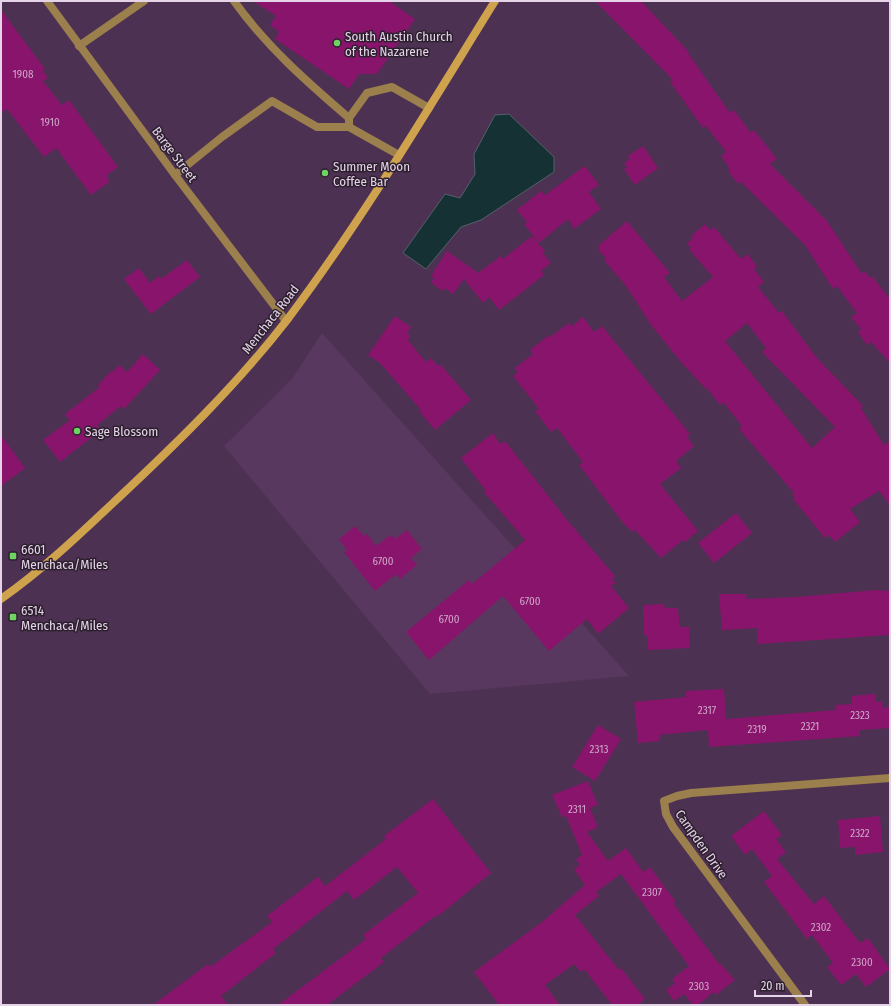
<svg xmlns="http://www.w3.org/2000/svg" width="891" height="1006" font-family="'Fira Sans Condensed',sans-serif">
<rect width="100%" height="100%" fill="#4d3152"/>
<path fill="#59385f" d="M 322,333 L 629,676 L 430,694 L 224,446 L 292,379 Z"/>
<path fill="#153133" stroke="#536269" d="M 509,114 L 554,157 L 554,172 L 481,220 L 461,227 L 426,269 L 403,253 L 445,194 L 460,198 L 475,174 L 474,154 L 495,115 Z"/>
<path fill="#88156b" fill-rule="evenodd" d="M 253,1 L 389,1 L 415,19 L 377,74 L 359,74 L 349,89 L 275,39 L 279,32 L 270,25 L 276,16 Z
M 595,1 L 641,1 L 689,52 L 688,53 L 730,113 L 734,110 L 751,133 L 754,130 L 777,159 L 770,164 L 827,221 L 862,274 L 865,271 L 870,278 L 872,276 L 890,299 L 890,363 L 871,342 L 867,345 L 858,332 L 861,329 L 851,317 L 857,313 L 837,286 L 833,289 L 805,245 L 740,181 L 738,184 L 728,171 L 730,169 L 721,156 L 726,152 L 706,126 L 703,128 L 670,82 L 673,80 Z
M 1,10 L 45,69 L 43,71 L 48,78 L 43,81 L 62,105 L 69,100 L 118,167 L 107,175 L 109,182 L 91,195 L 56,148 L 44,157 L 7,109 L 1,113 Z
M 643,146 L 658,168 L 635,185 L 624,169 L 627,167 L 624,163 L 630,159 L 628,156 Z
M 585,166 L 599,185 L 589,192 L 601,209 L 574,229 L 568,219 L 539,243 L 524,224 L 527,222 L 517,210 L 541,191 L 545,195 Z
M 627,221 L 670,273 L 664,277 L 682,301 L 713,277 L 689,249 L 691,248 L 687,243 L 693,238 L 691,236 L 705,224 L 710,230 L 714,227 L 741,259 L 748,254 L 757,267 L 754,269 L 764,282 L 758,287 L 779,313 L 782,311 L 817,358 L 863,406 L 861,408 L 884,445 L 890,441 L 890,505 L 879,491 L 850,509 L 860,522 L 835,542 L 829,535 L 825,538 L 793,499 L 795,497 L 792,494 L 794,493 L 739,429 L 742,426 L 723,402 L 720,405 L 707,388 L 706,389 L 681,362 L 651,325 L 626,286 L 604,260 L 606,258 L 598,250 L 600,248 L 598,246 ZM 747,323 L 766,348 L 762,352 L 835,427 L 812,448 L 725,341 Z
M 532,236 L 545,251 L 543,253 L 551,263 L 541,271 L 544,275 L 499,310 L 489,297 L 483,303 L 464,279 L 453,294 L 445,288 L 442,291 L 431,282 L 434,278 L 431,276 L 447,251 L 478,273 L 501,256 L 503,259 Z
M 187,260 L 200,277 L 151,314 L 124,279 L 139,268 L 150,283 L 159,276 L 161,279 Z
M 395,316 L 411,327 L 407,333 L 410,336 L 408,340 L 426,362 L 431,358 L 438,366 L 440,364 L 471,400 L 435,430 L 419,411 L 421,410 L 380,363 L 368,355 Z
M 583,317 L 594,332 L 602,326 L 690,434 L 687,437 L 694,446 L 676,461 L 681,468 L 660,484 L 698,531 L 685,542 L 683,540 L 661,558 L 635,530 L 633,532 L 624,524 L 579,465 L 583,462 L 557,428 L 551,432 L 535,411 L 539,409 L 513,376 L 518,372 L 515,368 L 533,354 L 530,350 L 549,335 L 550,337 L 569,323 L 572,326 Z
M 143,354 L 160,370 L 124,409 L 121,406 L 97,425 L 101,430 L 60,462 L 43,440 L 70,420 L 65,414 L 100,387 L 98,385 L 111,371 L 112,372 L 120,365 L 127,372 Z
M 493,433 L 500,444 L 505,441 L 568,521 L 615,576 L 612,579 L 616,583 L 611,586 L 629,608 L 598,634 L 587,619 L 549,651 L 503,596 L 429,660 L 406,632 L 469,580 L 472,584 L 525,540 L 484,492 L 486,491 L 461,458 Z
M 1,435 L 25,468 L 1,486 Z
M 736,513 L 752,533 L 714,563 L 698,543 Z
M 355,526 L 364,536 L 367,534 L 376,546 L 391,535 L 395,539 L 407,530 L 422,549 L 411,558 L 417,565 L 400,579 L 396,574 L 375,591 L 344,552 L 347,550 L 339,539 Z
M 876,590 L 890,591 L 890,635 L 758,644 L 757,628 L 722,630 L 719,594 L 746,594 L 747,599 L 796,597 Z
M 664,604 L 665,608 L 678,608 L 680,627 L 689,627 L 690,648 L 648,650 L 647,635 L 644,635 L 643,605 Z
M 724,689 L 726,719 L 836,710 L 836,705 L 852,704 L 851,696 L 875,694 L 876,702 L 882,701 L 883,708 L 890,707 L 890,728 L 860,730 L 860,736 L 709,747 L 708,730 L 659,735 L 660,741 L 638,743 L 634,702 L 686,697 L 686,691 Z
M 598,725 L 621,739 L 595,781 L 572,767 Z
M 588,781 L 598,805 L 590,808 L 598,827 L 587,832 L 608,861 L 626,848 L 643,872 L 650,867 L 676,902 L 673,903 L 720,965 L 721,964 L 735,980 L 716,995 L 714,992 L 698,1005 L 693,1005 L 684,994 L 674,1001 L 666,990 L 675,983 L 672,979 L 689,966 L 621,874 L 596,892 L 599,896 L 575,915 L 619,970 L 621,968 L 645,999 L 637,1005 L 612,1005 L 584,969 L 581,972 L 574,964 L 545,985 L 560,1005 L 499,1005 L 474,972 L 542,922 L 585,885 L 574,869 L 580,865 L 576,859 L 582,855 L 566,816 L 562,817 L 552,795 Z
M 433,799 L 491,873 L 437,917 L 435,916 L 381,958 L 384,962 L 327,1005 L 278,1005 L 366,939 L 363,935 L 418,893 L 397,867 L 354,900 L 347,891 L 273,949 L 276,953 L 221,996 L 228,1005 L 153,1005 L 208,964 L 210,967 L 272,922 L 267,916 L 318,877 L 325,886 L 386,839 L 384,836 Z
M 764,811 L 782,835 L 776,839 L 786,852 L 777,859 L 814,904 L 824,896 L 860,943 L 868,938 L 890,969 L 866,987 L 856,974 L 841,985 L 827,967 L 833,963 L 812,935 L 807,939 L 764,882 L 772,876 L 752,849 L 745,855 L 731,836 Z
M 880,816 L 883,852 L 855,855 L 855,847 L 840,848 L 838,820 Z"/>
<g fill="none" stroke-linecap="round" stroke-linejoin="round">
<path stroke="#9b7f4c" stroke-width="8" d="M 234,1 C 266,46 307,82 349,118
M 79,46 L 144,1
M 399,155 L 349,127 L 349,118 L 367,93 L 392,87 L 429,108
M 175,175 L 222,137 L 272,101 L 317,127 L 349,127"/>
<path stroke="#9b7f4c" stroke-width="8" d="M 47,1 L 175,175 L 286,321
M 805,1005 L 673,827 L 666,814 L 664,801 L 677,796 L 691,793 L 890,778"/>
<path stroke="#cfa24d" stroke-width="8" d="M 1,599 C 41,571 78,536 114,502 C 175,445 236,386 287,320 C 363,219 428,109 495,1"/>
</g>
<g fill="#6ed360" stroke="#2c1f2e" stroke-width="1.5">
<circle cx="337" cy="43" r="4"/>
<circle cx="325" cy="173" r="4"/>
<circle cx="77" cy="431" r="4"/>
<rect x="9" y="552" width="8" height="8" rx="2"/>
<rect x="9" y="613" width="8" height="8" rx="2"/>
</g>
<g text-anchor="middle" stroke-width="3" stroke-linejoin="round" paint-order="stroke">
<g font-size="11" fill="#cea4c9">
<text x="23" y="78">1908</text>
<text x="50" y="126">1910</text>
<text x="383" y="565">6700</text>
<text x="530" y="605">6700</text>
<text x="449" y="623">6700</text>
<text x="707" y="714">2317</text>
<text x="860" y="719">2323</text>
<text x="810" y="730">2321</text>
<text x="757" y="733">2319</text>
<text x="599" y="753">2313</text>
<text x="577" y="813">2311</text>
<text x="860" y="837">2322</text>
<text x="652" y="896">2307</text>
<text x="821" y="931">2302</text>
<text x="862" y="966">2300</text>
<text x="699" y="990">2303</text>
</g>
<g font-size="13" fill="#e5d3e8" stroke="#2c1f2e" text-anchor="start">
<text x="345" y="41">South Austin Church<tspan x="345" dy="15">of the Nazarene</tspan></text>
<text x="333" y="171">Summer Moon<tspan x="333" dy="15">Coffee Bar</tspan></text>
<text x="85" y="436">Sage Blossom</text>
<text x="21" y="554">6601<tspan x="21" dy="15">Menchaca/Miles</tspan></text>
<text x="21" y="615">6514<tspan x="21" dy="15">Menchaca/Miles</tspan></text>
</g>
<g font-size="13" fill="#e5d3e8" stroke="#2c1f2e">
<text transform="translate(175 154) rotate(53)" y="5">Barge Street</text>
<text transform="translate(270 319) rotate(-52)" y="5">Menchaca Road</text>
<text transform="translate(702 844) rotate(55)" y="5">Campden Drive</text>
</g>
</g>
<rect width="891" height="1006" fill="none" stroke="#e5d3e8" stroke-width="4"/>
<path d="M755 990v6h56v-6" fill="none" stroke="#e5d3e8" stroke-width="2"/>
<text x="761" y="990" font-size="12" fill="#e5d3e8" stroke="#2c1f2e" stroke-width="3" paint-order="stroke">20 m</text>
</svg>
